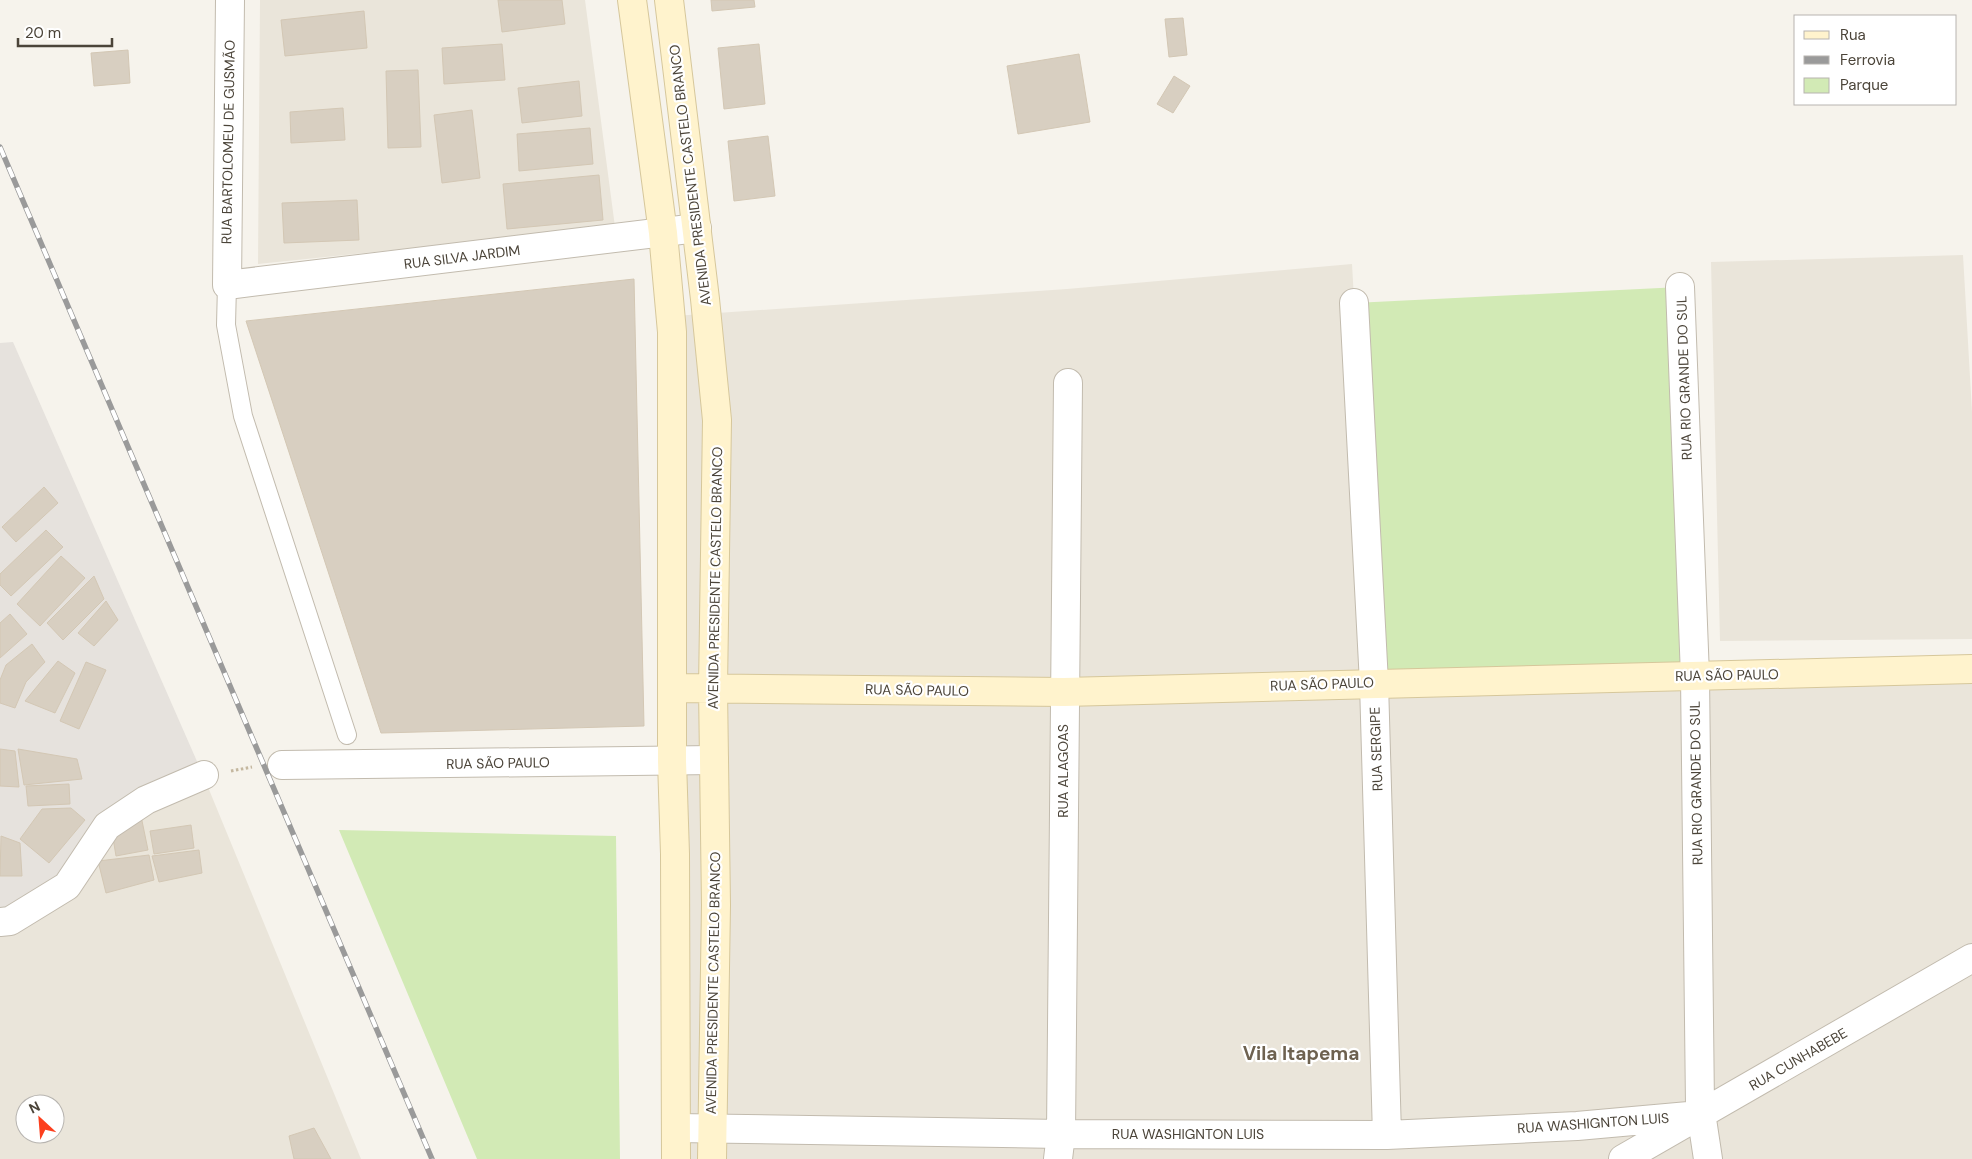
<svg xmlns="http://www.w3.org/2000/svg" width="1972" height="1159" font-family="'DM Sans',sans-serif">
<rect width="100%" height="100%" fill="#f6f3ec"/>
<path fill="#eae5da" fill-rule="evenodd" d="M 260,0 L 585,0 L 615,227 L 258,264 Z
M 1963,255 L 1972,412 L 1972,639 L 1720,641 L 1711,262 Z
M 1352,264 L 1376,683 L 1972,669 L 1972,1159 L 680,1159 L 674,316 L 1067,289 Z
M 203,775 L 361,1159 L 0,1159 L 0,925 L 106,822 ZM 25,1104 L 55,1104 L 55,1134 L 25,1134 Z"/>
<path fill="#e6e2dd" d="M 13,342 L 203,775 L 111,826 L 69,885 L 0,925 L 0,343 Z"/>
<path fill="#d2eab5" d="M 1680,287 L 1695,675 L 1375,684 L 1354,303 Z
M 339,830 L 616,836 L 620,1159 L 477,1159 Z"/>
<path fill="#d8cfc1" stroke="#d3c7b4" d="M 498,0 L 562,0 L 565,24 L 502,32 Z
M 711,0 L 754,0 L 755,7 L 712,11 Z
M 364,11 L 367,48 L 285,56 L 281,20 Z
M 1183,18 L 1187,55 L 1169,57 L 1165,19 Z
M 502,44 L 505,80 L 444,84 L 442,48 Z
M 759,44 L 765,104 L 724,109 L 718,48 Z
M 128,50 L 130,83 L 94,86 L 91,53 Z
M 1079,54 L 1090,122 L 1018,134 L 1007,66 Z
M 418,70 L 421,147 L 388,148 L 386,71 Z
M 1174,76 L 1190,86 L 1173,113 L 1157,104 Z
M 579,81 L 582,116 L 522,123 L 518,88 Z
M 343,108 L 345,140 L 291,143 L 290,112 Z
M 472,110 L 480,178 L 442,183 L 434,115 Z
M 590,128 L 593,164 L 519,171 L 517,134 Z
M 768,136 L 775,196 L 734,201 L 728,141 Z
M 599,175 L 603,220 L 507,229 L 503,184 Z
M 357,200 L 359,240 L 284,243 L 282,203 Z
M 634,279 L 644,726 L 381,733 L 246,321 Z
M 44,487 L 58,503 L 16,542 L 2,527 Z
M 46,530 L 63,547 L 11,596 L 0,585 L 0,574 Z
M 61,556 L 85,578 L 40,626 L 17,604 Z
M 94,576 L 104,599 L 63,640 L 47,623 Z
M 106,601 L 118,620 L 94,646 L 78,633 Z
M 10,614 L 27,634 L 0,658 L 0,623 Z
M 32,644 L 45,662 L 26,682 L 15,708 L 0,703 L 0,680 L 6,665 Z
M 58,661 L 75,673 L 55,713 L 25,701 Z
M 86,662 L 106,670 L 79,729 L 60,721 Z
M 0,749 L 15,751 L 19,787 L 0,786 Z
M 18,749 L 77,759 L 82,779 L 24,785 Z
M 69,784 L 70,804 L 28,806 L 26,786 Z
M 71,808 L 85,820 L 49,863 L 20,839 L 42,809 Z
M 141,816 L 148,850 L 116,856 L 111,826 Z
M 191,825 L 194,848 L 154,854 L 150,831 Z
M 1,836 L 20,843 L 22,876 L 0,876 Z
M 199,850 L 202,873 L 159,882 L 152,856 Z
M 149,855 L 154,880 L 106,893 L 98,861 Z
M 314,1128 L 331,1159 L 294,1159 L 289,1136 Z"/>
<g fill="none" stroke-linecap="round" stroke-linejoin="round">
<g stroke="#c2bbae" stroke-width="20">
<path id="lane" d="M 227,285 L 226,325 L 243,416 L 347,735"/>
</g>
<g stroke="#c2bbae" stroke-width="30">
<path id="street" d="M 230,0 L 227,285 L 697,228
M 1680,287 L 1695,676 L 1700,1106 L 1708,1159
M 1354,303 L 1374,683 L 1387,1135
M 282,765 L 714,760
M 0,922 L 10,921 L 67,886 L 107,826 L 146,800 L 204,775
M 676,1128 L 1061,1134 L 1387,1135 L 1577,1126 L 1700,1115
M 1058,1159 L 1061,1134 L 1068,383
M 1623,1159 L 1972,958"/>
</g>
<g stroke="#d6c79b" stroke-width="30">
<path id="secondary" d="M 632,0 L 663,233 L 672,332 L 672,761 L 675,854 L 676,1159
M 669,0 L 705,299 L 717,420 L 713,688 L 716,905 L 712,1159
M 672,688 L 1064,692 L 1972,669"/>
</g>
<path stroke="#c4b79f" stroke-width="3" stroke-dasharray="2.5 2.5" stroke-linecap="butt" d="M 231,771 L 252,767"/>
<use href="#lane" stroke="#fff" stroke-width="18"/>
<use href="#street" stroke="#fff" stroke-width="28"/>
<use href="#secondary" stroke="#fff3cd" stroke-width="28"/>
<g stroke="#9a9a9a" stroke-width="5.5">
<path id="rail" d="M 0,147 L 432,1159"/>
</g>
<use href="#rail" stroke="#fff" stroke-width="4" stroke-dasharray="11" stroke-linecap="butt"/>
</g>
<g text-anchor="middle" stroke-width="4.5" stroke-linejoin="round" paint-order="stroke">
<g font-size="14" fill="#4b4439" stroke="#fff">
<text transform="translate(228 142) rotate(-89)" y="5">RUA BARTOLOMEU DE GUSMÃO</text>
<text transform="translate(690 175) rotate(-97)" y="5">AVENIDA PRESIDENTE CASTELO BRANCO</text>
<text transform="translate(462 257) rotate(-7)" y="5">RUA SILVA JARDIM</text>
<text transform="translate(1684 378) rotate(-92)" y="5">RUA RIO GRANDE DO SUL</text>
<text transform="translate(715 578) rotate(-89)" y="5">AVENIDA PRESIDENTE CASTELO BRANCO</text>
<text transform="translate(1727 675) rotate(-1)" y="5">RUA SÃO PAULO</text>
<text transform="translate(1322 684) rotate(-2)" y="5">RUA SÃO PAULO</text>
<text transform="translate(917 690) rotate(1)" y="5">RUA SÃO PAULO</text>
<text transform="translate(1376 749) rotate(-92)" y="5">RUA SERGIPE</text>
<text transform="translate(498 763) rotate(-1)" y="5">RUA SÃO PAULO</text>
<text transform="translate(1063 771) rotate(-90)" y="5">RUA ALAGOAS</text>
<text transform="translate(1696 783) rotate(-91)" y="5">RUA RIO GRANDE DO SUL</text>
<text transform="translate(713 983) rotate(-89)" y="5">AVENIDA PRESIDENTE CASTELO BRANCO</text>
<text transform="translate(1798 1059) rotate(-30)" y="5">RUA CUNHABEBE</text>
<text transform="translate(1593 1123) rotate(-4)" y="5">RUA WASHIGNTON LUIS</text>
<text x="1188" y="1139">RUA WASHIGNTON LUIS</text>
</g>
<g font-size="19" font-weight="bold" fill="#6e6250" stroke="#fff">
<text x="1301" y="1060">Vila Itapema</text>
</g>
</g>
<rect x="1794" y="15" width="162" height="90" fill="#ffffff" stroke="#b7b4b0"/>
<rect x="1804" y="31" width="25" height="8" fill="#fff3cd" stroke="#b7b4b0"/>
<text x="1840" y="40" font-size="15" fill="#4b4439">Rua</text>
<rect x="1804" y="56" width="25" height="8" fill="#9a9a9a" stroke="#b7b4b0"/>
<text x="1840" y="65" font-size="15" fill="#4b4439">Ferrovia</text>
<rect x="1804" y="78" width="25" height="15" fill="#d2eab5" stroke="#b7b4b0"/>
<text x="1840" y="90" font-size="15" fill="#4b4439">Parque</text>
<g transform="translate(40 1119) rotate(334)"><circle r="24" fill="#ffffff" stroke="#b7b4b0"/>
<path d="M0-4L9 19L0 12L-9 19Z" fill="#fc3f1d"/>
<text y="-8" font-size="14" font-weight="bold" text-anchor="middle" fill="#4b4439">N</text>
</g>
<path d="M18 38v8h94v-8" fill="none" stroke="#4b4439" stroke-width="2.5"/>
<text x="25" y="38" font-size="15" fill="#4b4439" stroke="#ffffff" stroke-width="4" paint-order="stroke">20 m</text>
</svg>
